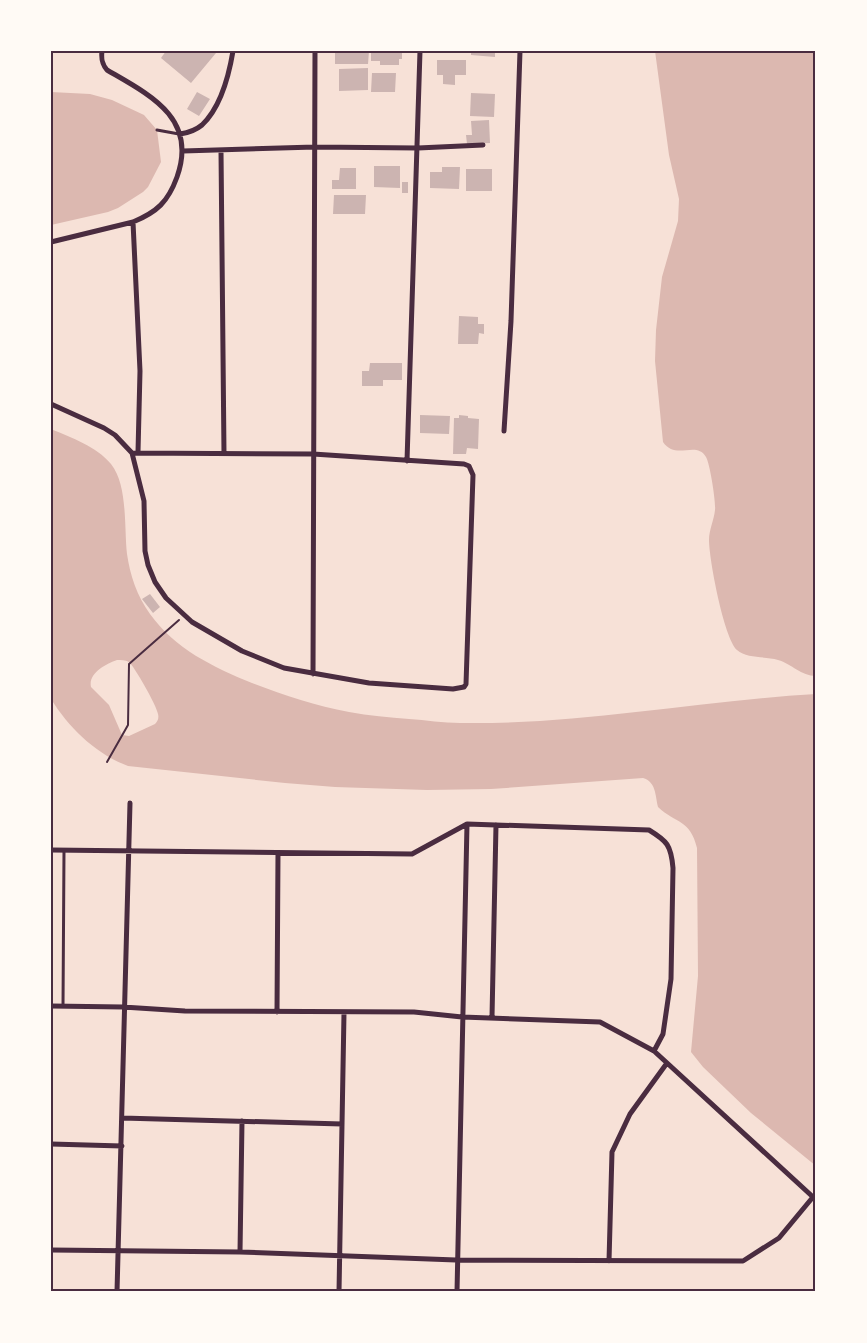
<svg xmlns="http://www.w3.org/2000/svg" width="867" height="1343" font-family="'DejaVu Sans',sans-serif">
<rect width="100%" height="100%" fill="#f7e1d7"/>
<path fill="#dcb8b0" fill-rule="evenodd" d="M 655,51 L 816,51 L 816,676 C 801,676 792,664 778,660 C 766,656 747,659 737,650 C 724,638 709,559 709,540 C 709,530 714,520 715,510 C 716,502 710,464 706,457 C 696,440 676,461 663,442 L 655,361 L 656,330 L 662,277 L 678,221 L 679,199 L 669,155 Z
M 51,92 L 90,94 L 112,100 L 144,115 L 157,130 L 161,162 L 148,187 L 143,192 L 118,208 L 108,212 L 51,225 Z
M 51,429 C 72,438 96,446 111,464 C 128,485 124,528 127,554 C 130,575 137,596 150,614 C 175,649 213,667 252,683 C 283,695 316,706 349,712 C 369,716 389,717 409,719 C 426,720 443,723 460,723 C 579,725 697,701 816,694 L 816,1166 L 751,1113 L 703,1067 L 691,1052 L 698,976 L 697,848 C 690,819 676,824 658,807 C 655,794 656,782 643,778 L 491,789 L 427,790 L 335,787 L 285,783 L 128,766 C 96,754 69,728 51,699 ZM 117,660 C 121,660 125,660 129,662 C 134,666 157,706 158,714 C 159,718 158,721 155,724 L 129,736 L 122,735 L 109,705 L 91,687 C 88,673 106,664 117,660 Z"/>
<path fill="#ccb4b1" d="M 166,51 L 215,51 L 216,53 L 191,83 L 161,58 Z
M 335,51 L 369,51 L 368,64 L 335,64 Z
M 371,51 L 402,51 L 402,59 L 399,59 L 399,65 L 380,65 L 380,61 L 371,61 Z
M 471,51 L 495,51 L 495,57 L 471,55 Z
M 437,60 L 466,60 L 466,75 L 455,75 L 455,85 L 443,84 L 443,75 L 437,75 Z
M 368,68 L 368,90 L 339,91 L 339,69 Z
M 372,73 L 396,73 L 395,92 L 371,92 Z
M 197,92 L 210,99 L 199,116 L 187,109 Z
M 471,93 L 495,94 L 494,117 L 470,116 Z
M 489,120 L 490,143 L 467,144 L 466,135 L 472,135 L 471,121 Z
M 374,166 L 400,166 L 400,188 L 374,187 Z
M 442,167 L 460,167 L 459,189 L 430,188 L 430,172 L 442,172 Z
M 340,168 L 356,168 L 356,189 L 332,189 L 332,180 L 339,180 Z
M 466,169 L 492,169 L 492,191 L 466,191 Z
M 402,182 L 408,182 L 408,193 L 402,193 Z
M 334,195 L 366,195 L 365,214 L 333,214 Z
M 459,316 L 478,317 L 478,324 L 484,324 L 484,334 L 479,333 L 478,344 L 458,344 Z
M 370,363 L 402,363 L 402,380 L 383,380 L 383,386 L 362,386 L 362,371 L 369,371 Z
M 420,415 L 450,416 L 449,434 L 420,433 Z
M 459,415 L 468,416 L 468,418 L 479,419 L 478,449 L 467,448 L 466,454 L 453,454 L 454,418 L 459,418 Z
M 150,594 L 160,607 L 153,613 L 142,599 Z"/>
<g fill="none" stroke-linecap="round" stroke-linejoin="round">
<path stroke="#4a2c40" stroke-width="2" d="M 107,762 L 128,725 L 129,664 L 179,620"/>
<path stroke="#4a2c40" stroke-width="3" d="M 157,130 L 179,134
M 63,1006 L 64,851"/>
<path stroke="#4a2c40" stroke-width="5" d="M 180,134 C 187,133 196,130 202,125 C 220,108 229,75 233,51
M 183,151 L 315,147 L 418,148 L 483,145
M 221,151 L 224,453
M 133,222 L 140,371 L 138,452
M 51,242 L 133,222 C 157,212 168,202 177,177 C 198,118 150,95 107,70 C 102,64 101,59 102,51
M 51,404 L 104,428 L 115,435 L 132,453 L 144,501 L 145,551 L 148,565 L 155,582 L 166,598 L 192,622 L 242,651 L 284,668 L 369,683 L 453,689 L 464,687 L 466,684 L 473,475 L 469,466 L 464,464 L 313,454 L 132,453
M 504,431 L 511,321 L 520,51
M 407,461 L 420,51
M 313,674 L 315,51
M 51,850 L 412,854 L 467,824 L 649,830 C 667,841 671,845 673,868 L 671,979 L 663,1034 L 654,1051
M 51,1006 L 123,1007 L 185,1011 L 414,1012 L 462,1017 L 600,1022 L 654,1051 L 813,1197 L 779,1238 L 743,1261 L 456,1260 L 240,1252 L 51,1250
M 277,1012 L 278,853
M 492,1017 L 496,825
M 122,1118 L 342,1124
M 51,1144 L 122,1146
M 240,1252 L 242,1121
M 609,1261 L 612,1152 L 630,1114 L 667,1063
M 117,1292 L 130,803
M 339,1292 L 344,1013
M 457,1292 L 467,824"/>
</g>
<rect width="867" height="1343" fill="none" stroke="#fffaf5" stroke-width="105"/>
<rect x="52" y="52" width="762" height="1238" fill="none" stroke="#4a2c40" stroke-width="2"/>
</svg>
